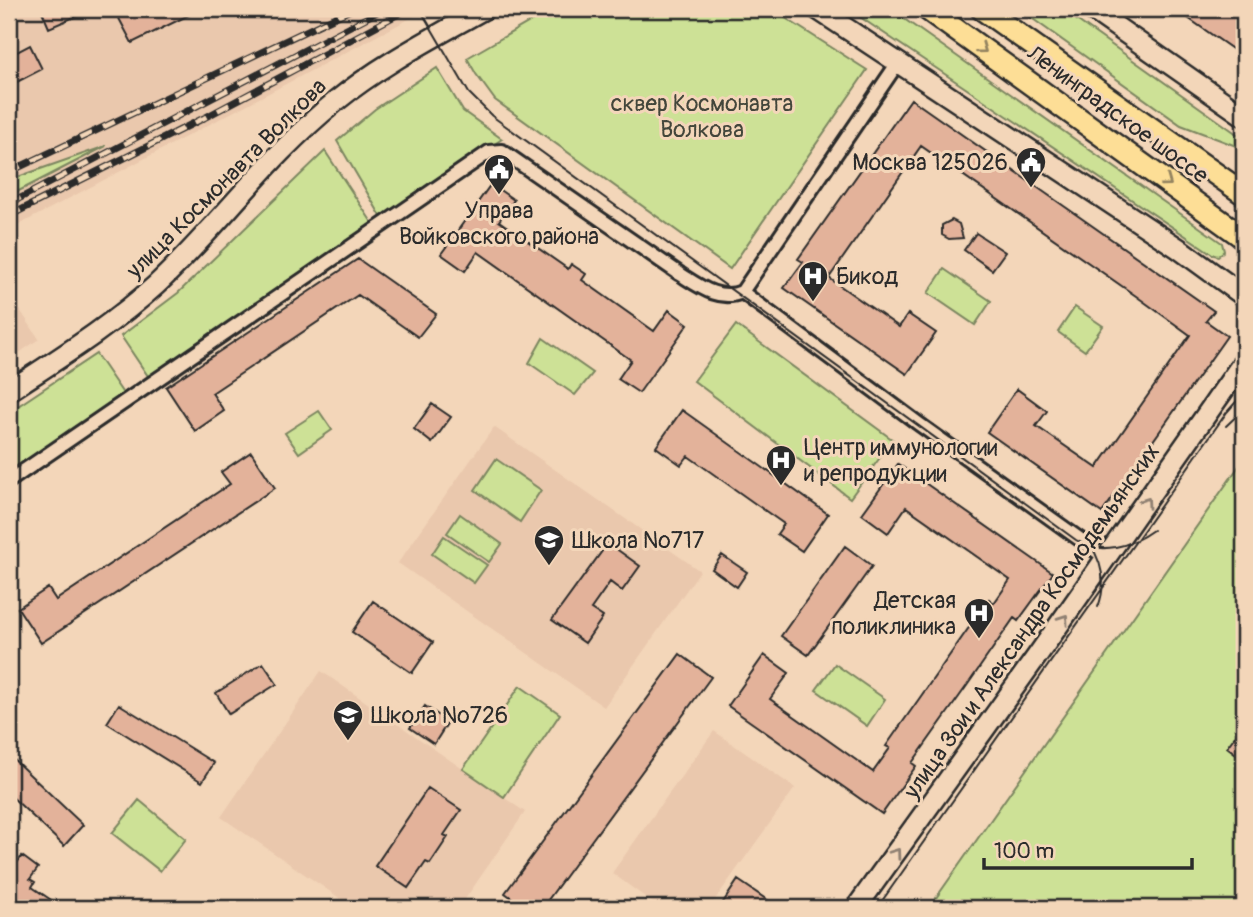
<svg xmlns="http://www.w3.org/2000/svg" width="1253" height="917" font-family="Pangolin,sans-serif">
<rect width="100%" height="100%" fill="#f3d6b9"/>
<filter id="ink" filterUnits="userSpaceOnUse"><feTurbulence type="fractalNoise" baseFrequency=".0143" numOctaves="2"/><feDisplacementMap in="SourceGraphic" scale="14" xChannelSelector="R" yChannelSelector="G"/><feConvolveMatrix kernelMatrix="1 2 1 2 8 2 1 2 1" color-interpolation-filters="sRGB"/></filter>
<g filter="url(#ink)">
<path fill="#eac8ad" d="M 9,9 L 428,9 L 9,230 Z
M 9,293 L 39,339 L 9,360 L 9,292 Z
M 494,427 L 700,571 L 604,707 L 398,563 Z
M 321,671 L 525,812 L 459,908 L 354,908 L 221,817 Z
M 714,731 L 795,788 L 709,908 L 660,908 L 612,873 Z"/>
<path fill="#cde196" stroke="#7c8660" stroke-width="2" d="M 552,9 L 771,9 L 867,70 L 730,269 L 495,100 L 476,74 L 467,58 Z
M 848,9 L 890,9 L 1222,243 L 1224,251 L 1218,256 L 1214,255 Z
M 1019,9 L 1061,9 L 1244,139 L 1244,149 L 1181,125 Z
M 437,68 L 463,111 L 502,139 L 382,218 L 337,141 L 375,109 Z
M 106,146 L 9,196 L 9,180 Z
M 325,151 L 373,224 L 150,379 L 121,336 L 178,293 Z
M 944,269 L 991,301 L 975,325 L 928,293 Z
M 1075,307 L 1103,326 L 1085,351 L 1058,332 Z
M 736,325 L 893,440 L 850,498 L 694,381 Z
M 543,338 L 593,373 L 575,395 L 529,363 Z
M 96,354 L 126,398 L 9,476 L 9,412 Z
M 319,411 L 332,430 L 299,453 L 285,433 Z
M 496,459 L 541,490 L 520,522 L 475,490 Z
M 1244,459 L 1244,908 L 929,908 Z
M 460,514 L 502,544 L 489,562 L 447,533 Z
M 444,536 L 487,565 L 474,583 L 432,554 Z
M 835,664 L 885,699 L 867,726 L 816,690 Z
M 520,686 L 560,714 L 504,797 L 463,769 Z
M 139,800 L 186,839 L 160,871 L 112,833 Z"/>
<path fill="#e3b29a" stroke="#2b2b2b" stroke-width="2" d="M 41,9 L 93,9 L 49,28 Z
M 114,9 L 201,9 L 132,43 Z
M 1175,9 L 1226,9 L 1236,16 L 1244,22 L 1244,57 Z
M 30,45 L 42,69 L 9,86 L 9,56 Z
M 911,99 L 1214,311 L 1206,321 L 1227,336 L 1102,513 L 987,432 L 1017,389 L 1047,411 L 1036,426 L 1097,468 L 1190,335 L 1136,296 L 921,146 L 829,278 L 899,327 L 908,314 L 936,333 L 907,374 L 784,288 L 803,262 L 798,259 Z
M 491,184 L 514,200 L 499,221 L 568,269 L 571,264 L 586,274 L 582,280 L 654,331 L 669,310 L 688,324 L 639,393 L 618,379 L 631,360 L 478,252 L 465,271 L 441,254 Z
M 952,220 L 959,224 L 963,238 L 949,239 L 942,235 L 942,225 Z
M 976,233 L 1005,252 L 992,270 L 964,250 Z
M 358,259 L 436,314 L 418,337 L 358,295 L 212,393 L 224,411 L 195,431 L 166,387 Z
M 432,404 L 451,417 L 432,443 L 414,429 Z
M 682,410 L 828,514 L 802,551 L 777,534 L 784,524 L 757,505 L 688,456 L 681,465 L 656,447 Z
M 251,452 L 275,488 L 41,643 L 18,608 L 48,588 L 56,600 L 230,484 L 221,472 Z
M 898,464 L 1053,573 L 1018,621 L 1014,618 L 966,687 L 912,763 L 916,766 L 882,814 L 728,706 L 764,655 L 789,673 L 770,699 L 873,772 L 890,748 L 886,746 L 989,599 L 994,603 L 1010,580 L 906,507 L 888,533 L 862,514 Z
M 608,543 L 640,566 L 622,591 L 610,582 L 591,609 L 603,617 L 585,643 L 552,620 Z
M 845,546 L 872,566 L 808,655 L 781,636 Z
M 722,555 L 747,572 L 737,587 L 712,569 Z
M 373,601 L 433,642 L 412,673 L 352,632 Z
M 680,654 L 711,677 L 542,908 L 526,908 L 505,893 Z
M 263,663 L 277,684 L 229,714 L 216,693 Z
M 119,704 L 214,763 L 202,782 L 107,723 Z
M 425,706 L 448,722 L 434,744 L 410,728 Z
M 1244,724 L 1244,760 L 1227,747 Z
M 9,755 L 83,825 L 64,846 L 9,794 Z
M 428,788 L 461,810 L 444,835 L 448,837 L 430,864 L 426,862 L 408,888 L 375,866 Z
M 22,856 L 38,868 L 30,879 L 35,882 L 32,887 L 63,908 L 9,908 L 9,874 Z
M 738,880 L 779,908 L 728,908 L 722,904 Z"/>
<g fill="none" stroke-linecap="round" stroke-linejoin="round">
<g stroke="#2b2b2b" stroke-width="18">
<path id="street" d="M 742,292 L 919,424 L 1106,558
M 742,292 L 899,61
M 9,481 L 489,152 L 502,151 L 680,274 C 699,286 719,302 742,292"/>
</g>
<g stroke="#2b2b2b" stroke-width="24">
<path id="secondary" d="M 817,9 L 1178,248 L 1244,296
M 1091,9 L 1244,116
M 9,391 C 59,358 111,326 156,285 C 218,227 268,156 335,102 C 380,65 433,38 484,9
M 856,908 L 1037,656 L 1244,361"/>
</g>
<g stroke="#2b2b2b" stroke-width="26">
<path id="primary" d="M 927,9 L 1244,238
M 982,9 L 1244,194"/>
</g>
<use href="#street" stroke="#f3d6b9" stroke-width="12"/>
<use href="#secondary" stroke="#f3d6b9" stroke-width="19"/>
<use href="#primary" stroke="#fdde96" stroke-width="21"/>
<path stroke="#2b2b2b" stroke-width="2" d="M 420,9 L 469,93 L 492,116 L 1076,540 C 1101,556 1131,546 1153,530
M 1226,426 L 1244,409
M 1090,544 C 1103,564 1107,584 1098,607
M 877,908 L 1227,412 L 1244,393"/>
<g stroke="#2b2b2b" stroke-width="7">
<path id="rail" d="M 9,172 L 352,9
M 9,204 L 383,9
M 9,216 L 204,118 L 408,9"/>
</g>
<use href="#rail" stroke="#f3d6b9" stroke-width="4.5" stroke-dasharray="13" stroke-linecap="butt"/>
</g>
<defs><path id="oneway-chevron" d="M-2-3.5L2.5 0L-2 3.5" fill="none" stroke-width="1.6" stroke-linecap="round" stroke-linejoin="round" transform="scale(1.75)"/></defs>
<g stroke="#948460">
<use href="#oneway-chevron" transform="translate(982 49) rotate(36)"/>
<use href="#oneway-chevron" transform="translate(1167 182) rotate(36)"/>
</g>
<g stroke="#8f8072">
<use href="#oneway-chevron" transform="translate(1146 502) rotate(-55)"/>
<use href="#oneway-chevron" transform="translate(1064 619) rotate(-55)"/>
<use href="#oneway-chevron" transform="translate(896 853) rotate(-54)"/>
</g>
</g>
<defs>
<g id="civic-pin" transform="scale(1.575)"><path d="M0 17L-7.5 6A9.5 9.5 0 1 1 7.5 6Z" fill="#2b2b2b" stroke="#f3d6b9"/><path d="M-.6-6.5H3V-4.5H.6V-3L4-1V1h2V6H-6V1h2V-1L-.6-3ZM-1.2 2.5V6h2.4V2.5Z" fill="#fff"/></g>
<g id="hospital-pin" transform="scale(1.575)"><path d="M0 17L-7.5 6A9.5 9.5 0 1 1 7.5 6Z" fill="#2b2b2b" stroke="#f3d6b9"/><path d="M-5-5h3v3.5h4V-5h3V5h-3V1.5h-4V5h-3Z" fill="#fff"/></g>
<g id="school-pin" transform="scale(1.575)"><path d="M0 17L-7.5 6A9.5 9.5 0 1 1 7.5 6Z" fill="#2b2b2b" stroke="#f3d6b9"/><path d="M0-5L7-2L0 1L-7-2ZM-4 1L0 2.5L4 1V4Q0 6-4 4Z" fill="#fff"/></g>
</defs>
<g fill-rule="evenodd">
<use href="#civic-pin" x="1031" y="162"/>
<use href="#civic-pin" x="499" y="169"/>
<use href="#hospital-pin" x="813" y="276"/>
<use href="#hospital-pin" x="781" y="460"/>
<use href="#school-pin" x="549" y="540"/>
<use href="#hospital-pin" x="979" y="613"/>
<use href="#school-pin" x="348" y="715"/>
</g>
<g text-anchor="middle" stroke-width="6" stroke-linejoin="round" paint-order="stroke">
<g font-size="23" fill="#43463b" stroke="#f3d6b9">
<text x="702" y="111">сквер Космонавта<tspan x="702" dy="26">Волкова</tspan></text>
</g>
<g font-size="23" fill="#2b2b2b" stroke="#f3d6b9">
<text transform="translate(1118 114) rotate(36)" y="8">Ленинградское шоссе</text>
<text transform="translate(226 178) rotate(-45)" y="8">улица Космонавта Волкова</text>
<text transform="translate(1031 621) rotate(-55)" y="8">улица Зои и Александра Космодемьянских</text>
</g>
<g font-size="23" fill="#2b2b2b" stroke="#f3d6b9" text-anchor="start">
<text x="1008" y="170" text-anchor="end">Москва 125026</text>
<text x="499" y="218" text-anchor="middle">Управа<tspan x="499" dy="26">Войковского района</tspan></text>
<text x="836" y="284">Бикод</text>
<text x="804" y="455">Центр иммунологии<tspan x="804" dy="26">и репродукции</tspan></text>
<text x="572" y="548">Школа №717</text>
<text x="956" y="608" text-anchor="end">Детская<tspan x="956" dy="26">поликлиника</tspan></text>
<text x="371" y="723">Школа №726</text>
</g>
</g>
<rect width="1253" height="917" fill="none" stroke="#f3d6b9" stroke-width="35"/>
<rect x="18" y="18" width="1218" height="882" fill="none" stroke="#2b2b2b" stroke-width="2.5" filter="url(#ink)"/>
<path d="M984 858v10h208v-10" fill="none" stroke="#2b2b2b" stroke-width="3.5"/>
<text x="994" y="858" font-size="21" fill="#2b2b2b" stroke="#f3d6b9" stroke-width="5" paint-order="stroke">100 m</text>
</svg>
